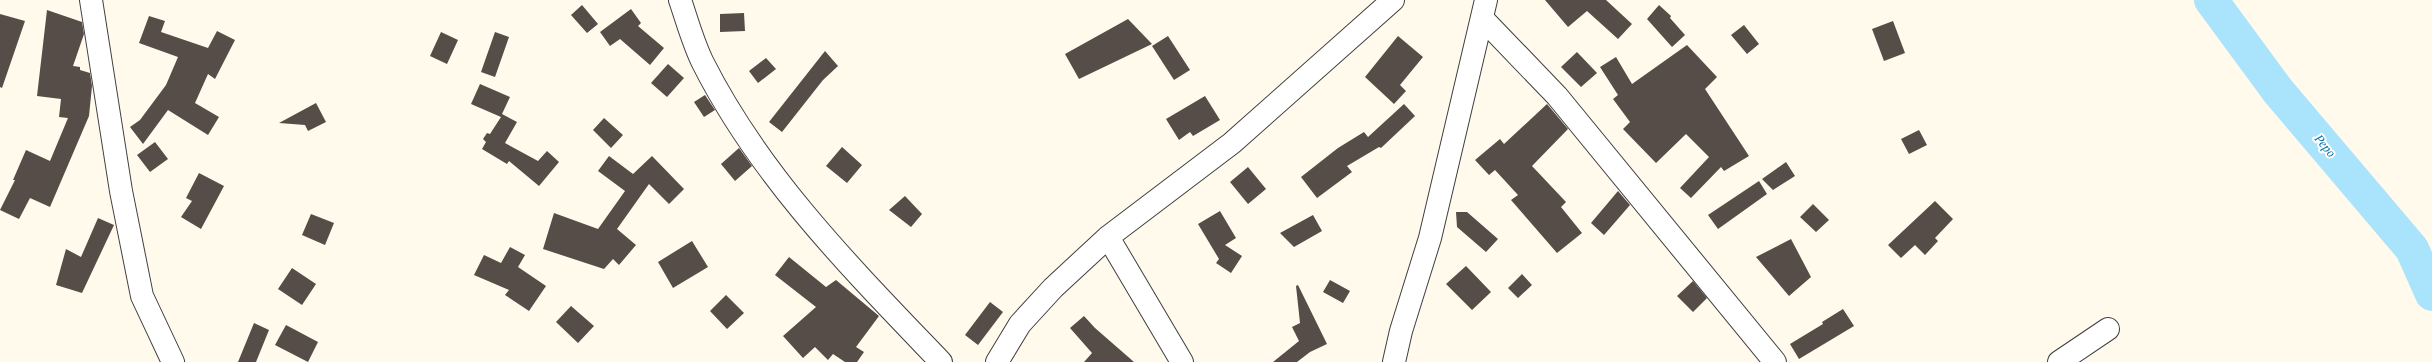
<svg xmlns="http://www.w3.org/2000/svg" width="2432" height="362" font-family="'PT Serif',serif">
<rect width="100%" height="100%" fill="#fffaec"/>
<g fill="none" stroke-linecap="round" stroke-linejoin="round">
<path stroke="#aae4fc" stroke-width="34" d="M 2211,0 L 2278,91 L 2412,249 L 2432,294"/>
</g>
<path fill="#564c48" d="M 1545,0 L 1606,0 L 1632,24 L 1618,39 L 1587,11 L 1568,27 Z
M 582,5 L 598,24 L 587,33 L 571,15 Z
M 1659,5 L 1671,16 L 1670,18 L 1685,35 L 1672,47 L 1647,19 Z
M 631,9 L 641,23 L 638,26 L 664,48 L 650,65 L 620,39 L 610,46 L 600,32 Z
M 47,10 L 82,22 L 84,34 L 73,66 L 80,67 L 80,70 L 90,73 L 92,86 L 89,116 L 50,207 L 30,198 L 19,219 L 0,210 L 15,180 L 13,180 L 26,150 L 50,161 L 68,118 L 59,117 L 61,99 L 37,96 Z
M 744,13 L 745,31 L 720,32 L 720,14 Z
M 0,14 L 25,21 L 2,88 L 0,87 Z
M 149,16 L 165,21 L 161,32 L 208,48 L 217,31 L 235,40 L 215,79 L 208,74 L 195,103 L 219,117 L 208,135 L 168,110 L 143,144 L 130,127 L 140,120 L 166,85 L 178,57 L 139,43 Z
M 1128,19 L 1152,44 L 1079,79 L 1065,54 Z
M 1893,21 L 1905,53 L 1884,61 L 1872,29 Z
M 1744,25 L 1759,44 L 1747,54 L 1731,35 Z
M 441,32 L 458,40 L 447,64 L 430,56 Z
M 495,32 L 509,37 L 495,77 L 481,72 Z
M 1168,36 L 1190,70 L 1174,80 L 1152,46 Z
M 1398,36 L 1423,57 L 1400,85 L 1406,91 L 1394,104 L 1365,77 Z
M 1687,45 L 1717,77 L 1705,89 L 1749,156 L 1724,171 L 1721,167 L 1691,198 L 1680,188 L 1709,157 L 1686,134 L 1656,163 L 1623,129 L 1630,122 L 1613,99 L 1618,95 L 1600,67 L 1616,57 L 1632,84 Z
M 825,51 L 838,66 L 823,80 L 782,132 L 769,122 Z
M 1577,52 L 1597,73 L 1581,87 L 1561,67 Z
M 766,58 L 776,69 L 758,83 L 749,71 Z
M 668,64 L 684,78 L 667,97 L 651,83 Z
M 480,84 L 510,97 L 502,114 L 517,122 L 505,143 L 538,161 L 547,151 L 559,162 L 539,186 L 509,161 L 507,164 L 482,149 L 486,142 L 483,139 L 487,133 L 490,134 L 501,117 L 471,104 Z
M 705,95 L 715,110 L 704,117 L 694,102 Z
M 1205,96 L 1220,120 L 1193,136 L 1190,132 L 1179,140 L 1166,119 Z
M 316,103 L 326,122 L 308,131 L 305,125 L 279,123 Z
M 1404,104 L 1415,116 L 1381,148 L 1379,147 L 1347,166 L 1352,172 L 1317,198 L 1301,177 L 1338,148 L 1364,132 L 1368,137 Z
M 1547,104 L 1568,129 L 1532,166 L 1566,202 L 1561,207 L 1582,233 L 1557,253 L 1511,200 L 1518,195 L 1495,170 L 1489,175 L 1475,160 L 1500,139 L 1504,144 Z
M 604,118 L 623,135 L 611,148 L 593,130 Z
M 1919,130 L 1927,145 L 1909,154 L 1901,139 Z
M 155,142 L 168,159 L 150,172 L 137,155 Z
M 842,147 L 862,165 L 847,183 L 826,166 Z
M 739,148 L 752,166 L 735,181 L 721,164 Z
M 609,156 L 633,174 L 652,156 L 684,189 L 669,204 L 649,184 L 617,229 L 636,245 L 619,265 L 613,259 L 604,269 L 543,249 L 554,213 L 598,229 L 625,191 L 598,171 Z
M 1786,162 L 1795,176 L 1773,190 L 1762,179 Z
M 1248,167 L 1266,189 L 1248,204 L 1230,182 Z
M 199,173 L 224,186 L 201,229 L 181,217 L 192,201 L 186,198 Z
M 1759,181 L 1767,194 L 1718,229 L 1708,215 Z
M 1618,191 L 1630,205 L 1604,235 L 1591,223 Z
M 905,196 L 922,214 L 911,227 L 889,210 Z
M 1935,201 L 1953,219 L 1935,238 L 1938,241 L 1925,255 L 1915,245 L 1901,258 L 1888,245 Z
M 1813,204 L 1829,220 L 1816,232 L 1800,217 Z
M 1220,211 L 1236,238 L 1225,245 L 1242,256 L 1231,273 L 1216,263 L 1219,259 L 1198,224 Z
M 1456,212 L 1467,212 L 1498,239 L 1486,252 L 1457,227 Z
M 311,214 L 334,223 L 325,245 L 302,235 Z
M 1313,215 L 1322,231 L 1294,247 L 1280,233 Z
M 98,218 L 114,225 L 82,293 L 56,285 L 66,249 L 81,257 Z
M 1791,239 L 1811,277 L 1789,296 L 1756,257 Z
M 692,241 L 708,267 L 673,288 L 658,262 Z
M 510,247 L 525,255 L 518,267 L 546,286 L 529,311 L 505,295 L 509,290 L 474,275 L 484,255 L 501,263 Z
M 789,257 L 826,287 L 836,280 L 879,316 L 856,347 L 864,352 L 857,362 L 845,362 L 833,354 L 828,360 L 815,347 L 803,358 L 783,336 L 816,307 L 775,275 Z
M 1466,266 L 1491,292 L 1472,310 L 1446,284 Z
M 292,268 L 316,284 L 302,305 L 278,289 Z
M 1522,274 L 1532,285 L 1518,298 L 1508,288 Z
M 1330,280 L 1350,291 L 1343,303 L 1323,292 Z
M 1693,281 L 1707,298 L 1693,312 L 1677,296 Z
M 1298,285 L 1327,344 L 1310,352 L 1297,362 L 1273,362 L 1299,341 L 1292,327 L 1300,323 L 1296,286 Z
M 726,295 L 744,313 L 727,329 L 710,311 Z
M 990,302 L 1003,312 L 978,345 L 965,335 Z
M 571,306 L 594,326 L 578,343 L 556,322 Z
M 1843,309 L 1854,326 L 1799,359 L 1790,344 L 1823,324 L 1822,322 Z
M 1084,316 L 1095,328 L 1134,362 L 1084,362 L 1092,353 L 1070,328 Z
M 254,323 L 269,330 L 256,362 L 238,362 Z
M 286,325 L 318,342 L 308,362 L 275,345 Z"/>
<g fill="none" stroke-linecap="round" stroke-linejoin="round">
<g stroke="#3f3f3f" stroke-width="24">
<path id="minor" d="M 91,0 L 121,191 L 142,296 L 173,362
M 680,0 C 687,20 693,43 703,63 C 761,178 853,270 941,362
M 1482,18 L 1557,96 L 1775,362
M 1108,237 L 1182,362
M 997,362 L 1020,324 L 1053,288 L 1108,237 L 1232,143 L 1393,0
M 1394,362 L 1401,331 L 1430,238 L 1486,0
M 2059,362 L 2108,329"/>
</g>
<use href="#minor" stroke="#fff" stroke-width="22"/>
</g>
<g text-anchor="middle" stroke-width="4" stroke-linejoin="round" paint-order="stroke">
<g font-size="12" font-style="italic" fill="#0970aa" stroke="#fff">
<text transform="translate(2325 146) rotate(50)" y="4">Pepo</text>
</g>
</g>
</svg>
